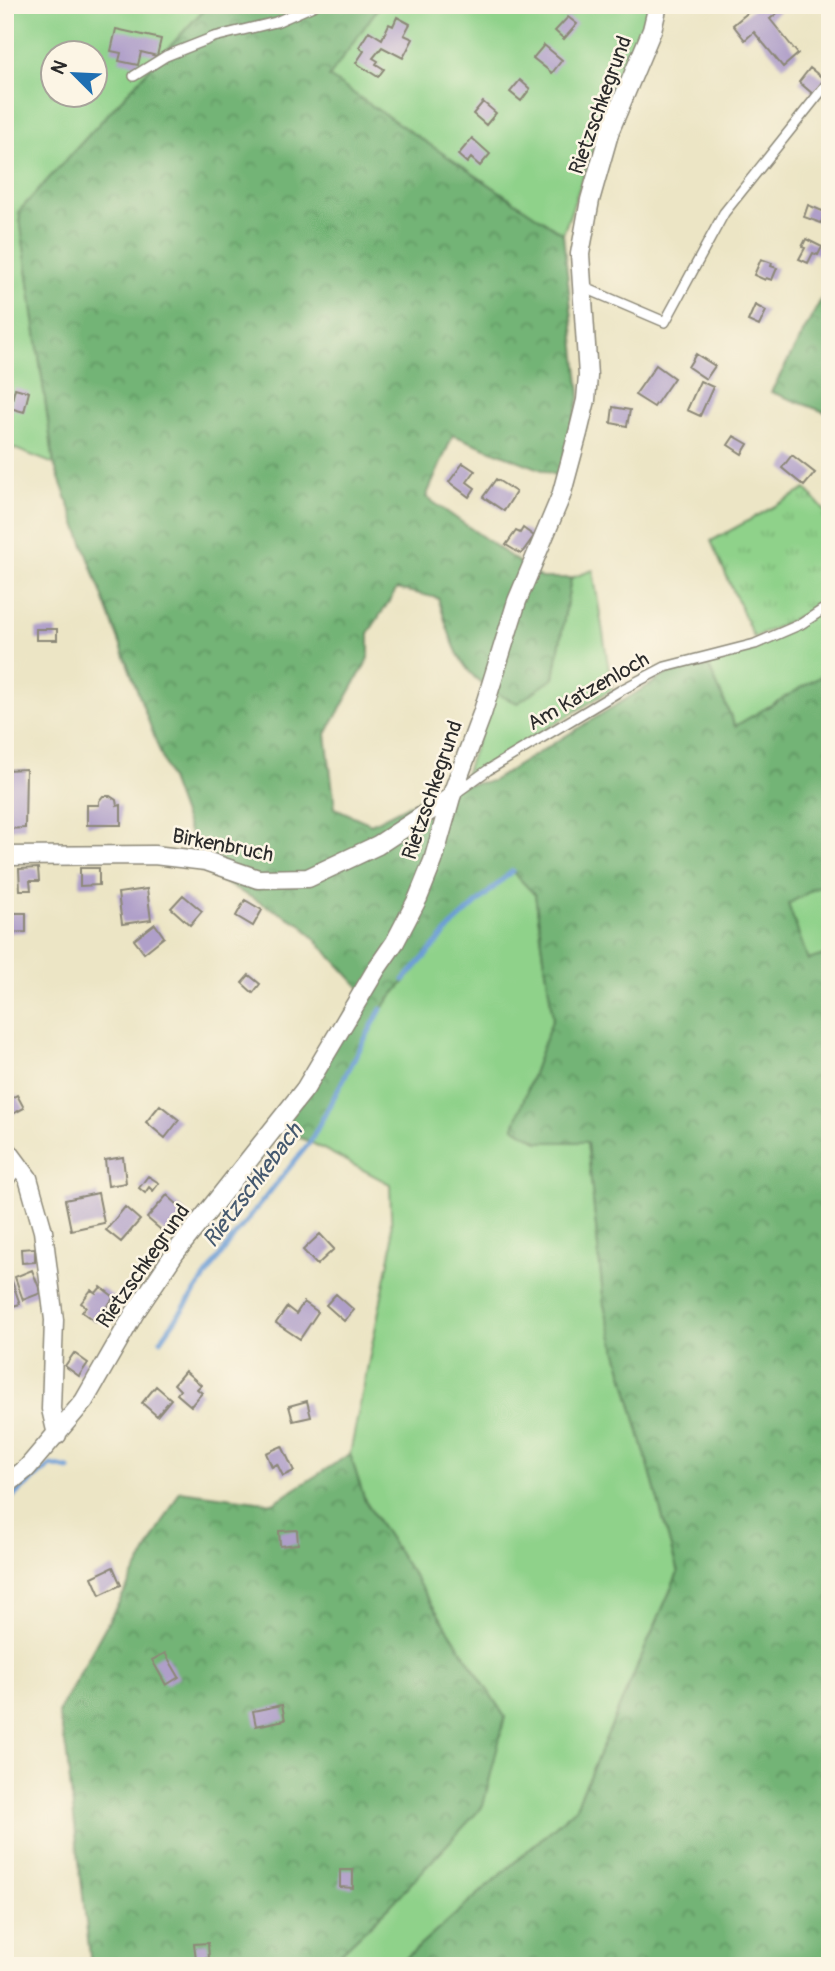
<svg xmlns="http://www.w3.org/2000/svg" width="835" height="1971" font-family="Pangolin,sans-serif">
<defs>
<pattern id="forest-crowns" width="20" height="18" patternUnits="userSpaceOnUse" patternTransform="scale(1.75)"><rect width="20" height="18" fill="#73b476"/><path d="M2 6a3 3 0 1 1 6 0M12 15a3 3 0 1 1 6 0" fill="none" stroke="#5f9361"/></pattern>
<pattern id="park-tufts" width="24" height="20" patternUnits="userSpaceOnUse" patternTransform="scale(1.75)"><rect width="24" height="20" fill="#8fd28a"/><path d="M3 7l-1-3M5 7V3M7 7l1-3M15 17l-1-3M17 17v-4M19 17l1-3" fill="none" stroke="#7cb477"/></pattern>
</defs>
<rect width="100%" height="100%" fill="#fcf5e5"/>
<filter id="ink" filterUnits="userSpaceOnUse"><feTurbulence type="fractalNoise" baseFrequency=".0143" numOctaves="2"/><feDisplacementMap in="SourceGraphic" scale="14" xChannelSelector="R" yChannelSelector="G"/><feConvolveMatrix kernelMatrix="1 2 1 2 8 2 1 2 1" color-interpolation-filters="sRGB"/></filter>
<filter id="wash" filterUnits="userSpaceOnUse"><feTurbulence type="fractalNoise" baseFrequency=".00686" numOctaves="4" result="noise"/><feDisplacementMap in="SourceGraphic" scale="28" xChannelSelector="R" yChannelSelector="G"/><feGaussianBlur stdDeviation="1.57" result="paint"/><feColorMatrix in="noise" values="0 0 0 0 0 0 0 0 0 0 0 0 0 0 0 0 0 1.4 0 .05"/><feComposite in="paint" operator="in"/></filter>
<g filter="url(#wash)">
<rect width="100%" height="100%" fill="#ece5c5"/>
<path fill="#8fd28a" stroke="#5d7e5a" stroke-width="2" fill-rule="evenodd" d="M 5,5 L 208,5 L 19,211 L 54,464 L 5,445 ZM 52,52 L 94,52 L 94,94 L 52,94 Z
M 380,5 L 649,5 L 648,16 L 601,127 L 563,234 L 328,77 Z
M 593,570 L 612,689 L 476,772 L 464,777 L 494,694 L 554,678 L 571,578 Z
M 830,605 L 830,671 L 735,726 L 707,662 L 755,649 L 755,644 Z
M 512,871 L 535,894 L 553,1018 L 514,1127 L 539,1142 L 587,1142 L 604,1305 L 678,1573 L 575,1809 L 397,1966 L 327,1966 L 390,1906 L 505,1717 L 365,1501 L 350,1454 L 392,1246 L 390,1184 L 310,1142 L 381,1009 L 454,924 Z
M 830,880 L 830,953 L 808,961 L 788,904 Z"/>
<path fill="url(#forest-crowns)" stroke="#4f7050" stroke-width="2" d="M 208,5 L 380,5 L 329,77 L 563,234 L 580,394 L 560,477 L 453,435 L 426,497 L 541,578 L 571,578 L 554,678 L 518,703 C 461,682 455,652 438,598 L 397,589 L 369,632 L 369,658 L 326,734 L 335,808 L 371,824 L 442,788 L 492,781 L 667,674 L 707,662 L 735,726 L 830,671 L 830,880 L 788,904 L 808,960 L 830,953 L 830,1966 L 397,1966 L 575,1809 L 678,1573 L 604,1305 L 587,1142 L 539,1142 L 514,1127 L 553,1018 L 535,895 L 512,871 L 454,924 L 381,1009 L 310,1142 L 274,1127 L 362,990 L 301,924 L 204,872 L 54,464 L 19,211 Z
M 830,283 L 830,414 L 771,392 Z
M 350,1454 L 365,1501 L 505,1717 L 483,1806 L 390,1906 L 327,1966 L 91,1966 L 66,1748 L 58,1713 L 180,1491 L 273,1503 Z"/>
<path fill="url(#park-tufts)" stroke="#5d7e5a" stroke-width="2" d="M 806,489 L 830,517 L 830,596 L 800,616 L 754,638 L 711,541 Z"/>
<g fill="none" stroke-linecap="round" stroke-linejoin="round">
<path stroke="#6b9dd6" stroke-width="5" d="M 404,980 L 454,924 L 512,871
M 161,1340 L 235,1235 L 310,1142 L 381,1009
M 5,1503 L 51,1465 L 69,1469"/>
</g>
<g id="blocks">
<path fill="#af9fc9" d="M 757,5 L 787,5 L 770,19 L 798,54 L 783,67 L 754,32 L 745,40 L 733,25 Z
M 397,17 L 410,24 L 404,35 L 413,39 L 403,58 L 382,47 L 373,58 L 378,61 L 376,64 L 384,69 L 378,77 L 356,63 L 364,51 L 359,47 L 369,31 L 382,39 L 389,24 L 393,26 Z
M 568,17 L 577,24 L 564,39 L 555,31 Z
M 116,29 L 161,39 L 157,56 L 141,52 L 138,65 L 119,61 L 121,53 L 111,51 Z
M 544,45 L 562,60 L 552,73 L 533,58 Z
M 810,68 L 825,80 L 813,94 L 799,82 Z
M 520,80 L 530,89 L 521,101 L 510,92 Z
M 483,102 L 496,113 L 486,125 L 473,114 Z
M 472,138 L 490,154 L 480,166 L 471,158 L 467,163 L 458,155 Z
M 808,205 L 825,212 L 821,223 L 804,217 Z
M 806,239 L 822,247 L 818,255 L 813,253 L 808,263 L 799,259 L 805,248 L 802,247 Z
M 761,259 L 772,263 L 771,266 L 777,268 L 772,280 L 766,278 L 765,280 L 754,275 Z
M 755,305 L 766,311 L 759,326 L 748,321 Z
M 696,354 L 715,366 L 706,379 L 688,367 Z
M 656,365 L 674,378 L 654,407 L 635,395 Z
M 700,381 L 713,387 L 700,416 L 687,410 Z
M 15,388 L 29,392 L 24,412 L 10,408 Z
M 613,407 L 630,410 L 627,426 L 611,423 Z
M 734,436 L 748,444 L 742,454 L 728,445 Z
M 792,455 L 815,473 L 804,486 L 782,468 Z
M 463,463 L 475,471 L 467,482 L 475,488 L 469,497 L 449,482 Z
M 496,479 L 516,492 L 504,511 L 483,497 Z
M 523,528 L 534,536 L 521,554 L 506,545 L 516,531 L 520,533 Z
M 36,629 L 57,629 L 57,640 L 36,640 Z
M 26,769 L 25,828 L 5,829 L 5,770 Z
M 103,796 L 110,796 L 116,800 L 117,806 L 121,805 L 121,825 L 87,825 L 87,805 L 99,805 L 99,801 Z
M 38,868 L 39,881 L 30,881 L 31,890 L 20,890 L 19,869 Z
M 80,868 L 99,868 L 99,885 L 80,886 Z
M 147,889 L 151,920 L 122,924 L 118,893 Z
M 183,895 L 202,911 L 190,925 L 171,908 Z
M 245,900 L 262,910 L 253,926 L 236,916 Z
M 5,913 L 26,913 L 26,932 L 5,933 Z
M 155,924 L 164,937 L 144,953 L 134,940 Z
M 249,975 L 260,984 L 253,993 L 242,983 Z
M 17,1095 L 24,1108 L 5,1118 L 5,1101 Z
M 160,1105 L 179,1120 L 165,1138 L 146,1122 Z
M 123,1157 L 126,1183 L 108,1186 L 105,1160 Z
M 148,1176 L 159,1183 L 153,1191 L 149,1187 L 145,1193 L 139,1188 Z
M 98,1193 L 104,1223 L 71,1230 L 65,1200 Z
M 167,1195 L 187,1213 L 167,1235 L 147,1218 Z
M 125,1207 L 140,1220 L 121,1242 L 106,1230 Z
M 320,1234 L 334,1249 L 317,1265 L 303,1250 Z
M 35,1248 L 35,1262 L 22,1263 L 21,1249 Z
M 32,1270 L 41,1293 L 23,1300 L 15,1277 Z
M 9,1273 L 20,1304 L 9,1307 L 5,1296 L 5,1274 Z
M 101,1287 L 114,1297 L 96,1322 L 82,1312 L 86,1307 L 81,1303 L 91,1290 L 96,1293 Z
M 336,1294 L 354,1310 L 344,1321 L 326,1305 Z
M 304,1302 L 318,1312 L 300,1339 L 276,1323 L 287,1307 L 296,1314 Z
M 74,1353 L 88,1363 L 79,1376 L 65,1366 Z
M 185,1371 L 201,1385 L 197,1389 L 202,1393 L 191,1406 L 177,1394 L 180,1390 L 174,1384 Z
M 156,1386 L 171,1399 L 157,1416 L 142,1403 Z
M 307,1401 L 311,1417 L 293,1421 L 289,1406 Z
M 282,1446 L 294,1471 L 283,1476 L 277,1464 L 272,1467 L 266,1453 Z
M 297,1530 L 298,1544 L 280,1546 L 279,1531 Z
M 113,1567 L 121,1585 L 100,1595 L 92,1577 Z
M 165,1653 L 179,1677 L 166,1685 L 152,1660 Z
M 282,1705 L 285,1720 L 256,1726 L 253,1711 Z
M 340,1870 L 353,1870 L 353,1888 L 340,1887 Z
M 208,1943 L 209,1958 L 196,1959 L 194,1944 Z"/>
</g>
</g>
<g filter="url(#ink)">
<use href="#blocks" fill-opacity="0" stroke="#8c8878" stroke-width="2"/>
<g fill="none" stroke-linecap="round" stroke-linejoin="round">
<g stroke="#8c8878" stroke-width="12">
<path id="lane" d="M 134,76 L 166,56 L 214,37 L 276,22 L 315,5
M 583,287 L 665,322 L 724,213 L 830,80
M 456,793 L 488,770 L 623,689 L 665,667 L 755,644 L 801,624 L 830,605
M 5,1187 L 19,1166"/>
</g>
<g stroke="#8c8878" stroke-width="21">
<path id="street" d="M 5,856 L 154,855 L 206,861 L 258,879 L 308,878 L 378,845 L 451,797
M 5,1147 L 28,1178 L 43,1231 L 54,1320 L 51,1409 L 57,1435
M 5,1486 L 27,1468 L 84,1401 L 134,1314 L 175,1253 L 305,1089 L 377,968 L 395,942 L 418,898 L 433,861 L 451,797 L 482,714 L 517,601 L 561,496 L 578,433 L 586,400 L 588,376 L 580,254 L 590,200 L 610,130 L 652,30 L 658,5"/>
</g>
<use href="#lane" stroke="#fff" stroke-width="9"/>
<use href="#street" stroke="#fff" stroke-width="18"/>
</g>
</g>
<g text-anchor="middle" stroke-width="5" stroke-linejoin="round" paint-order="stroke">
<g font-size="21" fill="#2b2b2b" stroke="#fcf5e5">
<text transform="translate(600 105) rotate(-70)" y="7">Rietzschkegrund</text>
<text transform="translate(588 691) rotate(-30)" y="7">Am Katzenloch</text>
<text transform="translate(432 790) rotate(-71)" y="7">Rietzschkegrund</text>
<text transform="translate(223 845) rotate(11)" y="7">Birkenbruch</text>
<text transform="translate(143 1266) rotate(-55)" y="7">Rietzschkegrund</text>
</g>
<g font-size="23" font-style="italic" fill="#45596f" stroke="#fcf5e5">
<text transform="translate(252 1185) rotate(-53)" y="8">Rietzschkebach</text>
</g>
</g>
<rect width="835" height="1971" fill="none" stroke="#fcf5e5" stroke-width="28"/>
<g transform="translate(74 74) rotate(294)"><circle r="33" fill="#fcf5e5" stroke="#a8a49b" stroke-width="2"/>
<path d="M0-5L12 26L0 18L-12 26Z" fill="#1f6fb2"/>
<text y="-10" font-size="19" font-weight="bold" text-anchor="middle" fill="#2b2b2b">N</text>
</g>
</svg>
